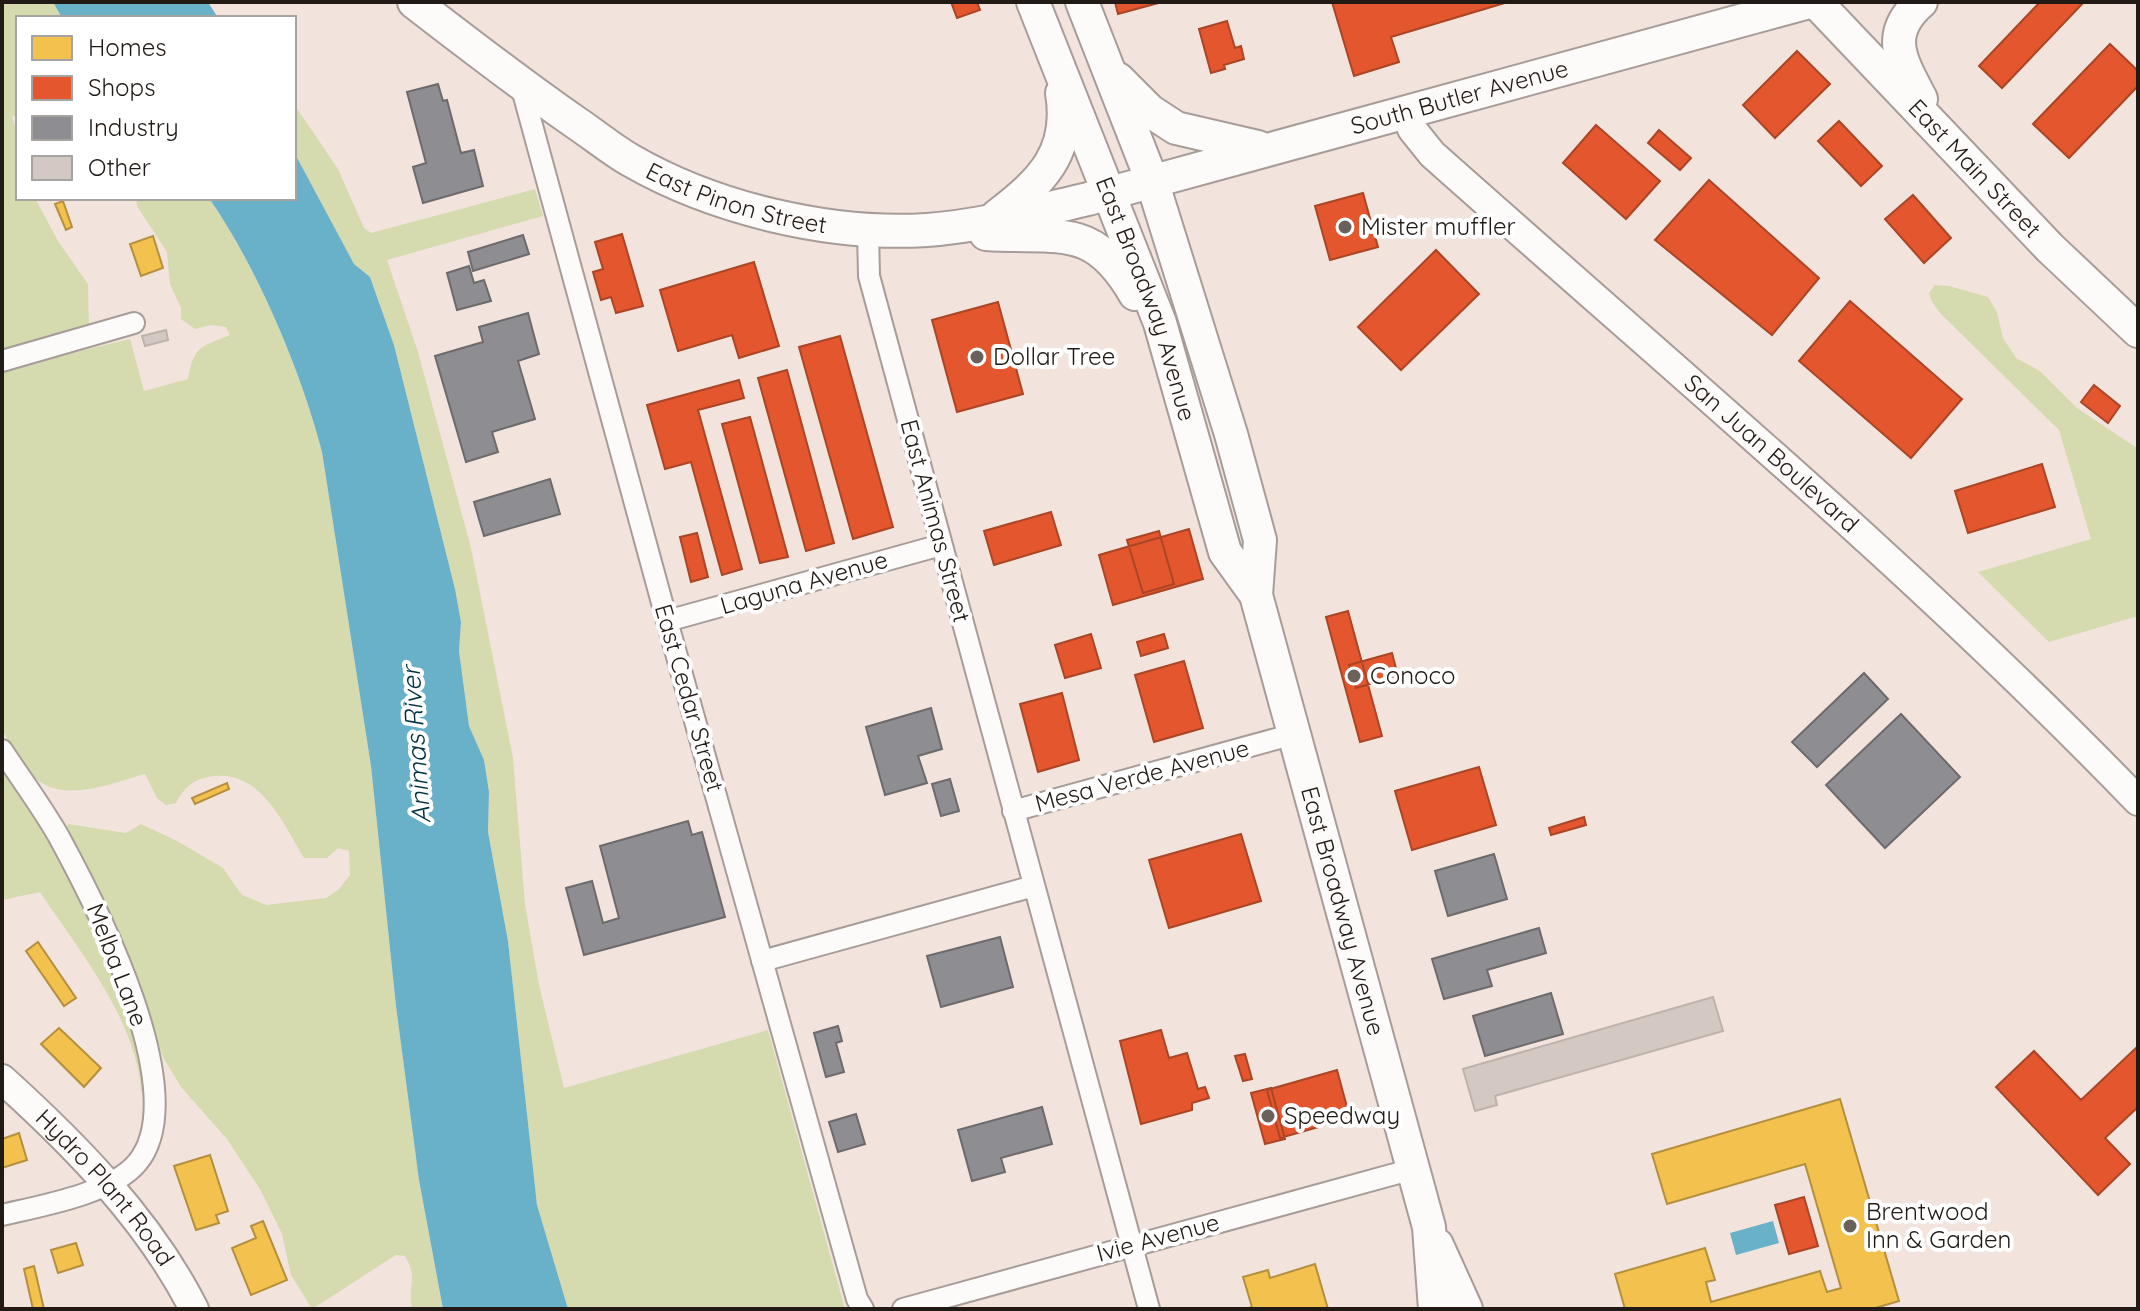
<svg xmlns="http://www.w3.org/2000/svg" width="2140" height="1311" font-family="Quicksand,sans-serif">
<rect width="100%" height="100%" fill="#f2e4dc"/>
<path fill="#d5daaf" d="M 2,2 L 53,2 L 62,18 L 18,18 L 18,117 L 12,116 L 18,137 L 18,198 L 35,198 L 58,241 L 88,284 L 89,327 L 2,353 Z
M 294,104 L 338,169 L 364,228 L 371,233 L 535,189 L 543,216 L 387,260 L 418,352 L 471,548 L 513,758 L 525,904 L 539,985 L 564,1088 L 768,1030 L 845,1309 L 568,1309 L 537,1205 L 508,941 L 488,832 L 489,792 L 484,760 L 469,726 L 459,651 L 461,622 L 455,589 L 394,345 L 370,277 L 354,264 L 294,152 Z
M 136,198 L 209,198 C 257,267 301,371 322,452 L 371,766 L 396,1006 L 419,1180 L 443,1309 L 412,1309 C 407,1284 419,1280 405,1256 L 396,1255 L 312,1309 L 291,1275 L 282,1234 L 261,1191 L 227,1139 L 181,1087 L 164,1059 L 103,899 L 65,831 L 68,824 L 126,833 L 141,824 L 177,841 L 223,868 L 242,895 L 266,905 L 326,898 L 339,889 L 350,875 L 349,851 L 338,848 L 327,858 L 304,858 C 282,821 259,767 208,777 C 192,780 183,789 176,803 L 166,805 L 157,798 L 145,774 C 112,783 65,804 35,778 C 21,766 12,745 2,730 L 2,370 L 130,339 L 144,391 L 188,379 C 194,345 201,347 230,335 L 226,327 L 211,325 L 195,329 L 181,319 L 181,308 L 170,284 L 167,252 L 137,206 Z
M 1935,285 L 1949,286 L 1988,297 L 1997,312 L 2003,338 L 2016,358 L 2040,371 L 2077,408 L 2138,449 L 2138,616 L 2049,642 L 1978,572 L 2091,539 L 2059,430 L 1941,314 L 1932,302 L 1929,293 Z
M 2,767 C 43,832 88,900 115,972 C 130,1012 140,1051 147,1092 L 141,1091 C 137,1021 78,949 40,892 L 2,900 Z"/>
<path fill="#69b0c9" d="M 53,2 L 208,2 L 218,18 L 62,18 Z
M 294,152 L 354,264 L 370,277 L 394,345 L 455,589 L 461,622 L 459,651 L 469,726 L 484,760 L 489,792 L 488,832 L 508,941 L 537,1205 L 568,1309 L 443,1309 L 419,1180 L 396,1006 L 371,766 L 322,452 C 301,371 257,267 209,198 L 294,198 Z
M 1773,1221 L 1779,1243 L 1736,1255 L 1730,1233 Z"/>
<path fill="#f2c14e" stroke="#b48f3d" stroke-width="2" d="M 63,201 L 72,227 L 66,230 L 55,204 Z
M 153,236 L 163,268 L 141,276 L 130,244 Z
M 227,783 L 229,789 L 195,804 L 192,798 Z
M 38,942 L 76,998 L 64,1006 L 26,951 Z
M 59,1028 L 101,1068 L 84,1087 L 41,1044 Z
M 1840,1099 L 1899,1301 L 1872,1309 L 1625,1309 L 1615,1274 L 1705,1248 L 1715,1280 L 1706,1282 L 1711,1302 L 1820,1271 L 1827,1292 L 1841,1288 L 1805,1164 L 1667,1204 L 1652,1154 Z
M 19,1133 L 27,1160 L 2,1168 L 2,1139 Z
M 210,1155 L 228,1211 L 216,1215 L 219,1223 L 196,1230 L 174,1166 Z
M 263,1221 L 287,1280 L 251,1295 L 232,1248 L 256,1238 L 251,1226 Z
M 76,1243 L 83,1265 L 58,1273 L 51,1250 Z
M 1315,1264 L 1328,1309 L 1246,1309 L 1252,1307 L 1243,1277 L 1268,1270 L 1270,1278 Z
M 34,1266 L 44,1309 L 33,1309 L 24,1269 Z"/>
<path fill="#e4572e" stroke="#aa4526" stroke-width="2" d="M 951,2 L 977,2 L 980,10 L 957,18 Z
M 1115,2 L 1162,2 L 1118,14 Z
M 1332,2 L 1508,2 L 1391,37 L 1399,62 L 1354,76 Z
M 2040,2 L 2084,2 L 2002,88 L 1979,66 Z
M 1227,21 L 1235,48 L 1241,46 L 1244,59 L 1224,65 L 1225,69 L 1211,73 L 1199,29 Z
M 2110,44 L 2138,71 L 2138,86 L 2069,158 L 2033,124 Z
M 1797,51 L 1830,84 L 1775,138 L 1743,105 Z
M 1839,121 L 1882,166 L 1861,186 L 1818,141 Z
M 1596,125 L 1660,181 L 1626,219 L 1563,163 Z
M 1659,130 L 1691,158 L 1680,170 L 1648,143 Z
M 1709,180 L 1819,278 L 1772,335 L 1655,240 Z
M 1363,193 L 1378,247 L 1330,260 L 1315,206 Z
M 1913,195 L 1951,238 L 1924,263 L 1885,219 Z
M 622,234 L 643,306 L 616,313 L 611,297 L 601,300 L 593,272 L 603,269 L 595,242 Z
M 1436,250 L 1479,294 L 1401,370 L 1358,327 Z
M 754,262 L 779,346 L 739,358 L 732,335 L 678,351 L 660,290 Z
M 1850,301 L 1962,399 L 1911,458 L 1799,361 Z
M 998,302 L 1023,394 L 957,412 L 932,320 Z
M 840,336 L 893,527 L 853,539 L 799,347 Z
M 787,370 L 834,543 L 806,551 L 758,378 Z
M 739,380 L 744,398 L 698,410 L 742,569 L 722,575 L 691,462 L 665,469 L 647,405 Z
M 2094,385 L 2120,406 L 2108,423 L 2081,402 Z
M 750,417 L 788,557 L 760,563 L 722,424 Z
M 2042,464 L 2055,507 L 1968,533 L 1955,491 Z
M 1051,512 L 1061,545 L 994,565 L 984,531 Z
M 1189,529 L 1203,579 L 1113,605 L 1099,555 Z
M 1159,531 L 1174,584 L 1143,593 L 1127,540 Z
M 697,533 L 708,577 L 691,582 L 680,537 Z
M 1348,611 L 1382,736 L 1360,742 L 1326,617 Z
M 1091,634 L 1101,668 L 1065,678 L 1055,645 Z
M 1164,634 L 1168,648 L 1141,656 L 1137,642 Z
M 1392,653 L 1398,676 L 1356,688 L 1349,665 Z
M 1184,661 L 1203,728 L 1154,742 L 1135,675 Z
M 1062,693 L 1079,760 L 1038,772 L 1020,704 Z
M 1479,767 L 1496,825 L 1412,850 L 1395,791 Z
M 1584,817 L 1586,825 L 1551,835 L 1549,828 Z
M 1241,834 L 1261,901 L 1169,928 L 1149,860 Z
M 1161,1030 L 1169,1058 L 1187,1053 L 1198,1089 L 1205,1087 L 1209,1098 L 1192,1103 L 1192,1110 L 1141,1124 L 1120,1041 Z
M 2138,1046 L 2138,1107 L 2105,1138 L 2130,1164 L 2098,1195 L 1996,1087 L 2034,1051 L 2081,1100 Z
M 1245,1054 L 1252,1079 L 1243,1081 L 1235,1056 Z
M 1337,1070 L 1350,1118 L 1280,1138 L 1267,1090 Z
M 1271,1088 L 1285,1139 L 1265,1144 L 1251,1093 Z
M 1804,1197 L 1818,1246 L 1789,1254 L 1775,1205 Z"/>
<path fill="#8d8d92" stroke="#6d6a6c" stroke-width="2" d="M 438,84 L 443,101 L 447,100 L 461,153 L 474,150 L 483,186 L 423,203 L 413,167 L 426,163 L 407,92 Z
M 523,235 L 529,254 L 473,271 L 468,252 Z
M 469,266 L 474,283 L 484,280 L 491,301 L 457,310 L 447,273 Z
M 528,313 L 539,354 L 518,361 L 535,419 L 492,432 L 498,452 L 466,462 L 435,356 L 483,342 L 479,327 Z
M 550,479 L 560,514 L 484,536 L 474,502 Z
M 1864,673 L 1888,699 L 1817,767 L 1792,742 Z
M 931,708 L 942,749 L 918,756 L 927,783 L 885,795 L 866,727 Z
M 1901,714 L 1960,777 L 1885,848 L 1826,785 Z
M 950,779 L 959,811 L 941,816 L 932,784 Z
M 688,821 L 692,835 L 702,832 L 725,917 L 584,955 L 566,888 L 592,881 L 603,923 L 619,918 L 600,846 Z
M 1494,854 L 1507,899 L 1448,916 L 1435,871 Z
M 1539,928 L 1546,953 L 1487,970 L 1492,986 L 1444,999 L 1432,959 Z
M 1000,937 L 1013,987 L 941,1007 L 927,956 Z
M 1551,993 L 1563,1034 L 1485,1056 L 1473,1016 Z
M 838,1026 L 842,1041 L 836,1043 L 844,1072 L 826,1077 L 814,1033 Z
M 1042,1107 L 1052,1144 L 1001,1158 L 1005,1172 L 972,1181 L 958,1130 Z
M 856,1114 L 865,1144 L 838,1152 L 829,1122 Z"/>
<path fill="#d3c8c2" stroke="#beb2ad" stroke-width="2" d="M 166,330 L 168,340 L 145,346 L 142,336 Z
M 1713,997 L 1723,1031 L 1495,1096 L 1497,1105 L 1475,1111 L 1463,1069 Z"/>
<g fill="none" stroke-linecap="round" stroke-linejoin="round">
<g stroke="#a79c97" stroke-width="24">
<path id="street" d="M 521,85 L 667,621 L 857,1299 L 863,1309
M 868,230 L 869,276 L 1149,1309
M 2,361 L 134,323
M 667,621 L 941,545
M 2,750 C 21,779 42,807 59,837 C 95,903 195,1095 137,1163 C 111,1194 40,1206 2,1215
M 1013,811 L 1294,734
M 762,961 L 1034,886
M 903,1309 L 1413,1169"/>
</g>
<g stroke="#a79c97" stroke-width="32">
<g id="secondary">
<path id="s1" d="M 1405,111 L 1412,129 L 1432,154 C 1670,366 1916,571 2138,801"/>
<path id="s2" d="M 2,1079 C 75,1145 149,1220 194,1309"/>
</g>
</g>
<g stroke="#a79c97" stroke-width="36">
<g id="primary">
<path id="s3" d="M 414,2 C 467,43 520,84 575,122 C 593,134 611,149 630,160 C 715,209 830,236 927,230 C 982,226 1036,211 1088,199 L 1809,2"/>
<path id="s4" d="M 1033,2 L 1160,323 L 1225,552 L 1256,595"/>
<path id="s5" d="M 1082,2 L 1152,181 L 1231,434 L 1260,540 L 1256,595 L 1429,1227 L 1435,1309"/>
<path id="s6" d="M 1816,2 L 2050,248 L 2138,331"/>
<path d="M 1118,79 L 1150,111 L 1176,128 L 1258,147"/>
<path d="M 1921,99 C 1902,62 1883,35 1921,2"/>
<path d="M 997,216 C 1041,182 1072,153 1062,93"/>
<path d="M 986,234 C 1058,239 1093,221 1135,294"/>
<path d="M 1437,1245 L 1466,1309"/>
</g>
</g>
<use href="#street" stroke="#fdfbfa" stroke-width="20"/>
<use href="#secondary" stroke="#fdfbfa" stroke-width="28"/>
<use href="#primary" stroke="#fdfbfa" stroke-width="32"/>
</g>
<g fill="#6b615b" stroke="#fff" stroke-width="3">
<circle cx="1345" cy="227" r="8"/>
<circle cx="977" cy="357" r="8"/>
<circle cx="1354" cy="676" r="8"/>
<circle cx="1268" cy="1116" r="8"/>
<circle cx="1850" cy="1226" r="8"/>
</g>
<g text-anchor="middle" stroke-width="8" stroke-linejoin="round" paint-order="stroke">
<g font-size="24" fill="#221a15" stroke="#fff">
<text dy="8" stroke="none"><textPath href="#s3" startOffset="1126">South Butler Avenue</textPath></text>
<text dy="8" stroke="none"><textPath href="#s6" startOffset="230">East Main Street</textPath></text>
<text dy="8" stroke="none"><textPath href="#s3" startOffset="382">East Pinon Street</textPath></text>
<text dy="8" stroke="none"><textPath href="#s4" startOffset="318">East Broadway Avenue</textPath></text>
<text dy="8" stroke="none"><textPath href="#s1" startOffset="504">San Juan Boulevard</textPath></text>
<text transform="translate(935 521) rotate(75)" y="8">East Animas Street</text>
<text transform="translate(804 583) rotate(-16)" y="8">Laguna Avenue</text>
<text transform="translate(689 698) rotate(74)" y="8">East Cedar Street</text>
<text transform="translate(1142 776) rotate(-15)" y="8">Mesa Verde Avenue</text>
<text dy="8" stroke="none"><textPath href="#s5" startOffset="950">East Broadway Avenue</textPath></text>
<text transform="translate(117 965) rotate(69)" y="8">Melba Lane</text>
<text dy="8" stroke="none"><textPath href="#s2" startOffset="150">Hydro Plant Road</textPath></text>
<text transform="translate(1158 1238) rotate(-15)" y="8">Ivie Avenue</text>
</g>
<g font-size="24" fill="#221a15" stroke="#fff" text-anchor="start">
<text x="1361" y="235">Mister muffler</text>
<text x="993" y="365">Dollar Tree</text>
<text x="1370" y="684">Conoco</text>
<text x="1284" y="1124">Speedway</text>
<text x="1866" y="1220">Brentwood<tspan x="1866" dy="28">Inn &amp; Garden</tspan></text>
</g>
<g font-size="26" font-style="italic" fill="#003141" stroke="#fff">
<text transform="translate(416 745) rotate(-94)" y="9">Animas River</text>
</g>
</g>
<rect width="2140" height="1311" fill="none" stroke="#221a15" stroke-width="8"/>
<rect x="16" y="16" width="280" height="184" fill="#ffffff" stroke="#a7a3a1" stroke-width="2"/>
<rect x="32" y="36" width="40" height="24" fill="#f2c14e" stroke="#a7a3a1" stroke-width="2"/>
<text x="88" y="56" font-size="24" fill="#221a15">Homes</text>
<rect x="32" y="76" width="40" height="24" fill="#e4572e" stroke="#a7a3a1" stroke-width="2"/>
<text x="88" y="96" font-size="24" fill="#221a15">Shops</text>
<rect x="32" y="116" width="40" height="24" fill="#8d8d92" stroke="#a7a3a1" stroke-width="2"/>
<text x="88" y="136" font-size="24" fill="#221a15">Industry</text>
<rect x="32" y="156" width="40" height="24" fill="#d3c8c2" stroke="#a7a3a1" stroke-width="2"/>
<text x="88" y="176" font-size="24" fill="#221a15">Other</text>
</svg>
